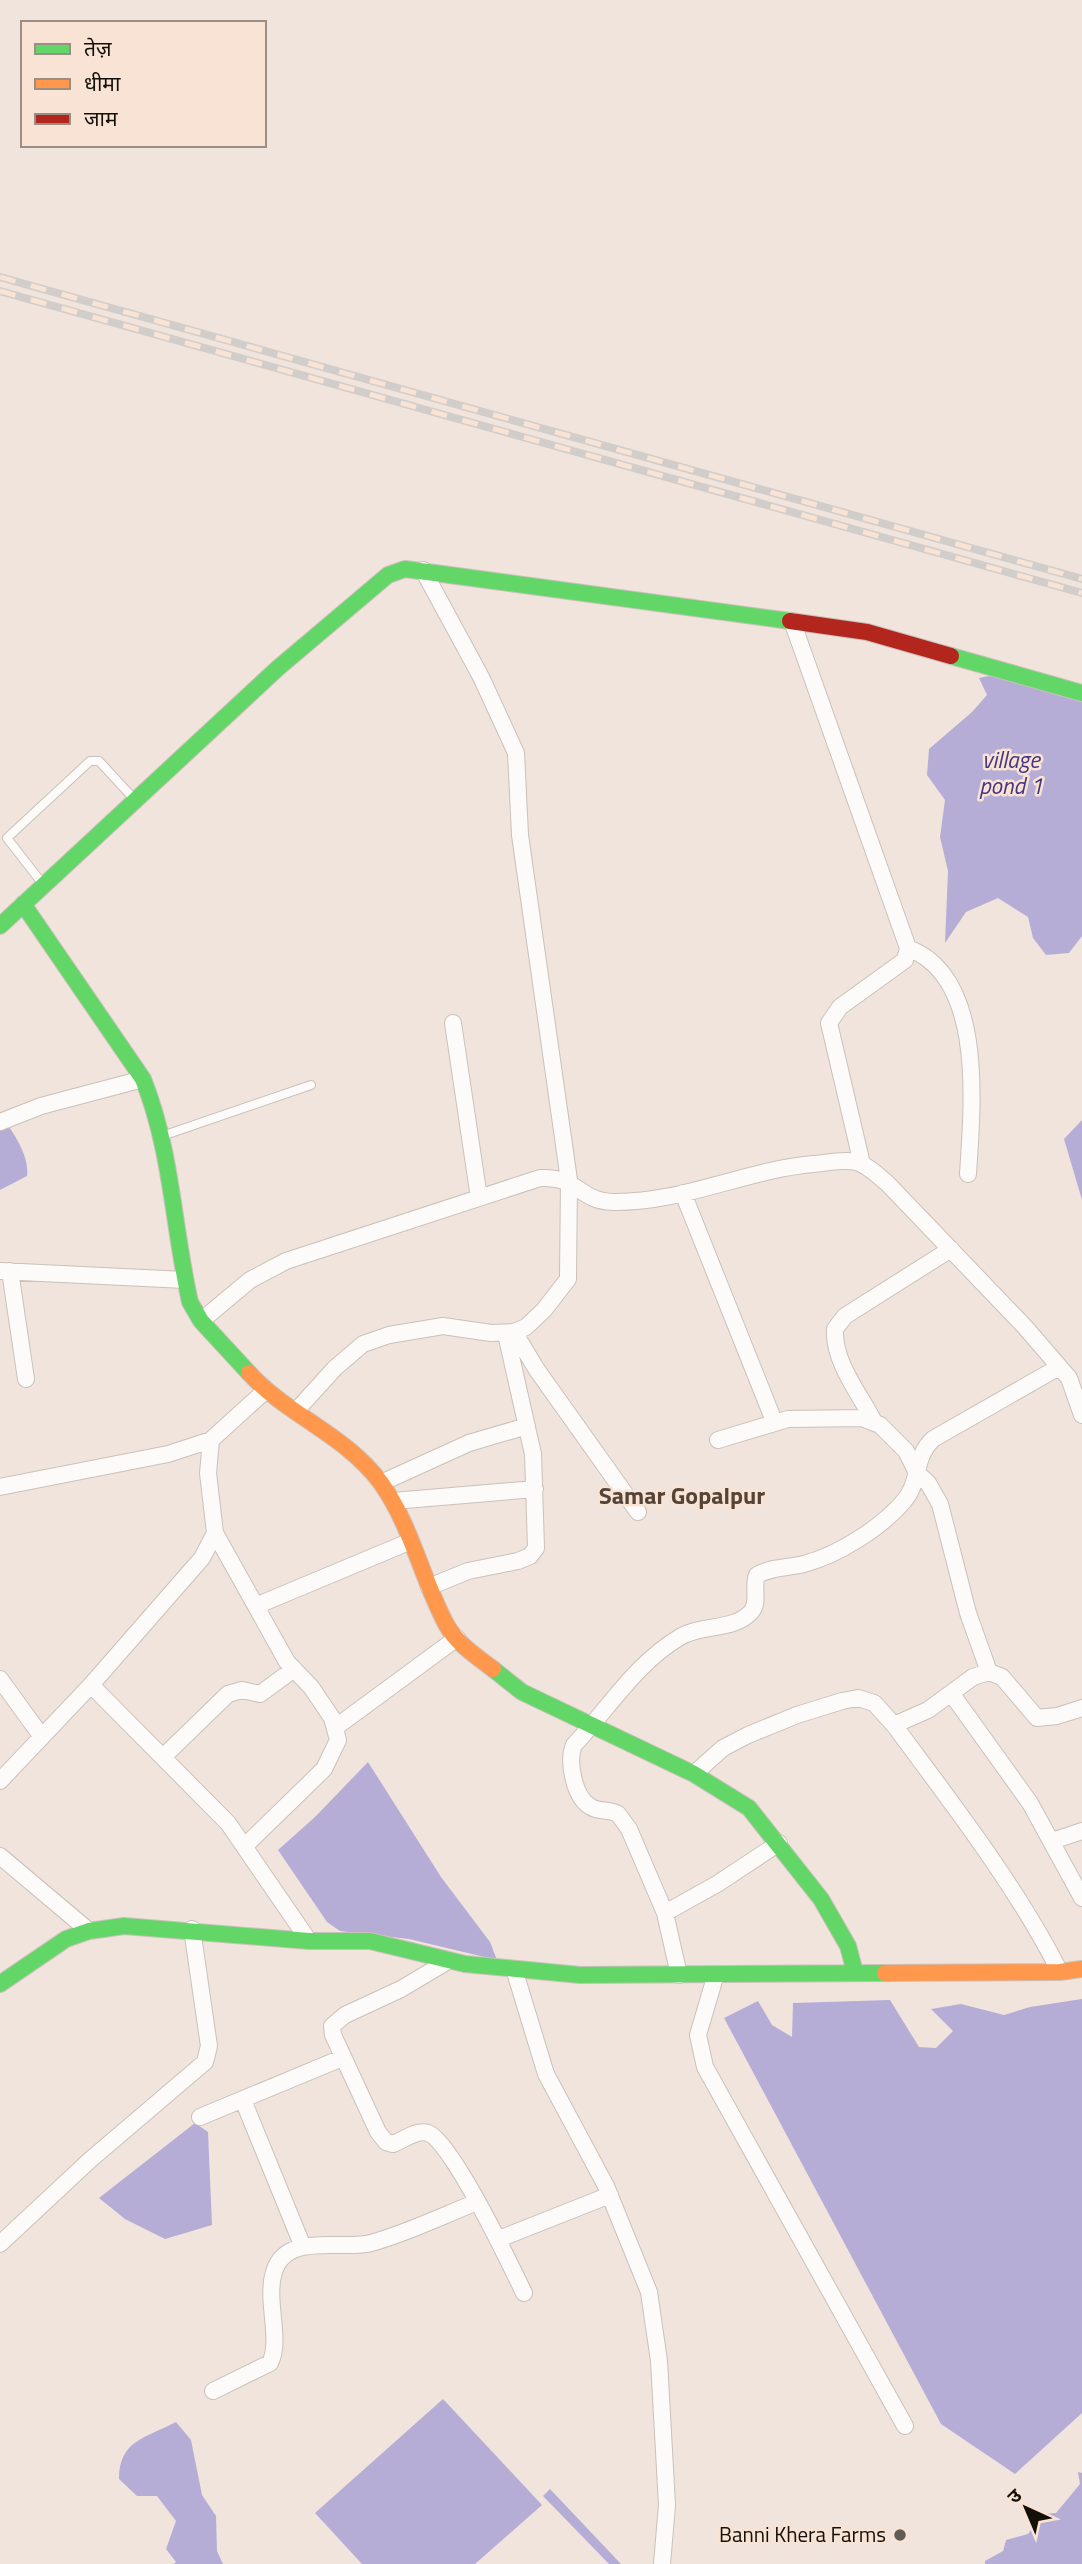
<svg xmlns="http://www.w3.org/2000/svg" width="1082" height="2564" font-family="'Titillium Web','Noto Sans Devanagari',sans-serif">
<rect width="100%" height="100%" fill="#f0e4dc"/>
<path fill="#b6add7" d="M 998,674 L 1082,694 L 1082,936 L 1069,953 L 1046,955 L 1033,938 L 1028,917 L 998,898 L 966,912 L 945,943 L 948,871 L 940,837 L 945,800 L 927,775 L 929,749 L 972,712 L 987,695 L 979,678 Z
M 0,1112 C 11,1131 30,1154 27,1176 L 0,1190 Z
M 1082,1120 L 1082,1200 L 1064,1139 Z
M 368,1762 L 441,1877 L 490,1942 L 497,1960 L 409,1939 L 340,1931 L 327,1922 L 278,1850 L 315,1817 Z
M 1082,1999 L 1082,2413 L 1015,2474 L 941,2424 L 724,2018 L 758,2001 L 772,2025 L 792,2037 L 793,2003 L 890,2000 L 919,2047 L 936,2048 L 953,2031 L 931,2009 L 961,2004 L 1004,2015 L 1030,2007 Z
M 195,2123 L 208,2132 L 212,2225 L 165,2239 L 125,2219 L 99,2198 Z
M 443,2399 L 542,2505 L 475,2564 L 362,2564 L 315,2513 Z
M 176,2422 L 191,2440 L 202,2495 L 216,2516 L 217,2551 L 223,2564 L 174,2564 L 176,2562 L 166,2549 L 176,2521 L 157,2496 L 137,2496 L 119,2479 C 119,2440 146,2438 176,2422 Z
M 1078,2472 L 1082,2473 L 1082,2564 L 985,2564 L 985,2561 L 1003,2551 L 1006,2540 L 1028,2534 L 1042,2514 L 1056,2513 L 1080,2484 Z
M 550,2489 L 621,2564 L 609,2564 L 543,2496 Z"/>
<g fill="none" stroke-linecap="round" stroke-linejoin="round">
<g stroke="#cac1ba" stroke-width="10">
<path id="lane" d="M 42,883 L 7,838 L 90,761 L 99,761 L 135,800
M 165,1135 L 311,1085"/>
</g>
<g stroke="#cac1ba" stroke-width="18">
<path id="street" d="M 792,621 L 908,948 L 905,960 L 840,1007 L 829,1023 L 862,1164
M 908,948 C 986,977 972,1108 968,1174
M 453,1023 L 479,1198
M 0,1122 L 41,1106 L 143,1079
M 683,1193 L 774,1421
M 0,1271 L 185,1280
M 10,1271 L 26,1379
M 201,1321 L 250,1280 L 286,1261 L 540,1178 C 579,1176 578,1201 613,1202 C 682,1203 746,1170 813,1164 C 827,1163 843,1159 856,1162 C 868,1165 878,1176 887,1183 L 1025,1327 L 1069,1378 L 1082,1415
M 514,1332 L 537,1370 L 638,1512
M 296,1411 L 335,1368 L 363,1344 L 389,1335 L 443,1326 L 491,1333 L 514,1332 L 526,1327 L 544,1310 L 568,1279 L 569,1180 L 520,835 L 516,753 L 481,677 L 423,570
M 873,1420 C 859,1393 833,1361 835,1329 L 845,1316 L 951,1249
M 718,1440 L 788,1419 L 862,1418 L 880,1425 L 906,1451 L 917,1473 L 928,1483 L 940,1504 L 968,1613 L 989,1672
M 381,1483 L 469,1443 L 527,1426
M 0,1487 L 168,1454 L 211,1440
M 393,1501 L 535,1489
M 215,1533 L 287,1662 L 311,1687 L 332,1718 L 338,1740 L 324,1769 L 246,1845
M 429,1587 L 468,1571 L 518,1561 L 530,1556 L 536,1548 L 533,1454 L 506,1334
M 258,1605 L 411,1541
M 0,1679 L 42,1737
M 91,1685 L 228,1823 L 309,1941
M 951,1693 L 1030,1803 L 1082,1898
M 894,1725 L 928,1710 L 973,1677 L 989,1672 L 1002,1677 L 1037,1718 L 1057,1716 L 1082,1708
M 336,1727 L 457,1638
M 163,1757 L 228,1694 L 242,1690 L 260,1694 L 294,1669
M 694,1774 L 723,1748 L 748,1735 L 797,1715 L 842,1701 L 858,1698 L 874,1703 L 894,1725 C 953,1805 1015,1884 1060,1972
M 0,1781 L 91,1685 L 202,1558 L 215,1533 L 208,1473 L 211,1440 L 265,1391
M 1052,1841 L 1082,1831
M 0,1856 L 89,1931
M 665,1913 L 717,1884 L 779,1843
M 448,1961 L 401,1989 L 345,2015 L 332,2026 L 333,2035 L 378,2132 L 386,2142 L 393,2144 C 404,2140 417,2129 428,2133 C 451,2140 511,2266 524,2293
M 514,1969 L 546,2074 L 606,2186 L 649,2292 L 659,2361 L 667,2505 L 662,2564
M 716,1974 L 698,2035 L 705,2067 L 905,2426
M 679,1975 L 665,1913 L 629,1829 L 618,1814 C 609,1809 599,1812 591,1807 C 574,1798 567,1761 574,1745 C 609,1708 635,1664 680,1637 C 701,1624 734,1631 751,1612 C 760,1602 752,1587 757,1575 C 771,1567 788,1568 804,1564 C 838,1555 881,1528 904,1501 C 921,1481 913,1458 933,1439 L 1059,1367
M 243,2100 L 303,2247
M 200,2117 L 342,2058
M 499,2239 L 610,2195
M 0,2244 L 90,2160 L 205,2062 L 209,2046 L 192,1929
M 213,2391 L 270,2363 C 282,2340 265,2300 274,2272 C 286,2231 343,2251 371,2243 C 407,2233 442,2216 477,2202"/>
</g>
<g stroke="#cac1ba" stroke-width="18">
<path id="fast" d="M 951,656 L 1082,693
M 23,904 L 143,1079 C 172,1151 173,1227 190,1302 L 201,1321 L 249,1373
M 0,926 L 278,668 L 388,575 L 405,569 L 790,621
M 493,1669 L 522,1692 L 694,1774 L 749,1808 L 821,1899 L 848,1946 L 855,1972
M 0,1984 L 66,1939 L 89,1931 L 124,1926 L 309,1941 L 370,1941 L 465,1964 L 580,1975 L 885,1973"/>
</g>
<g stroke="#cac1ba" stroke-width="18">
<path id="slow" d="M 249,1373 C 287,1415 346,1435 381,1483 C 411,1525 422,1579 446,1624 C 456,1643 476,1656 493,1669
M 885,1973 L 1060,1972 L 1082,1969"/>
</g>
<g stroke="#cac1ba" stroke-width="18">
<path id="jam" d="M 790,621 L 867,632 L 951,656"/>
</g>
<use href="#lane" stroke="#fdfbfa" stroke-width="8"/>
<use href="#street" stroke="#fdfbfa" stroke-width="16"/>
<use href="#fast" stroke="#63d668" stroke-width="16"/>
<use href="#slow" stroke="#ff974d" stroke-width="16"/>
<use href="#jam" stroke="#b3261e" stroke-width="16"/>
<g stroke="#d1cdcb" stroke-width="8">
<path id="rail" d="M 0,277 L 1082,579
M 0,291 L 1082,593"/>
</g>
<use href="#rail" stroke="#f8e3d4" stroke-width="5" stroke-dasharray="16" stroke-linecap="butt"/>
</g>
<circle fill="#625a54" stroke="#f8e3d4" stroke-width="2.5" cx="900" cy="2535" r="7"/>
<g text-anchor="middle" stroke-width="5" stroke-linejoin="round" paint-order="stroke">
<g font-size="21" fill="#150f0a" stroke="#f8e3d4" text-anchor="end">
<text x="886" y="2542">Banni Khera Farms</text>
</g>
<g font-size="23" font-style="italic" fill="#453581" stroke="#f8e3d4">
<text x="1011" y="768">village<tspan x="1011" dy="26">pond 1</tspan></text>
</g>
<g font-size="24" font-weight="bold" fill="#544337" stroke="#f8e3d4">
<text x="682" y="1504">Samar Gopalpur</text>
</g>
</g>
<rect x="21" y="21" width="245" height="126" fill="#f8e3d4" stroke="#9d8e83" stroke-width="2"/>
<rect x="35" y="44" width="35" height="10" fill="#63d668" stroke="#9d8e83" stroke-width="2"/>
<text x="84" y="56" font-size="21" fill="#150f0a">तेज़</text>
<rect x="35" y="79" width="35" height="10" fill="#ff974d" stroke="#9d8e83" stroke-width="2"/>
<text x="84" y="91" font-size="21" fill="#150f0a">धीमा</text>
<rect x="35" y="114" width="35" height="10" fill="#b3261e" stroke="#9d8e83" stroke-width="2"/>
<text x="84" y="126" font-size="21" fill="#150f0a">जाम</text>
<g transform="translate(1026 2508) rotate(316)" stroke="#f8e3d4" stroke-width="5" paint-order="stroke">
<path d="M0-5L12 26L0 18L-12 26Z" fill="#150f0a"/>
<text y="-10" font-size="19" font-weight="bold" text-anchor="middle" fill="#150f0a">उ</text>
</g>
</svg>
